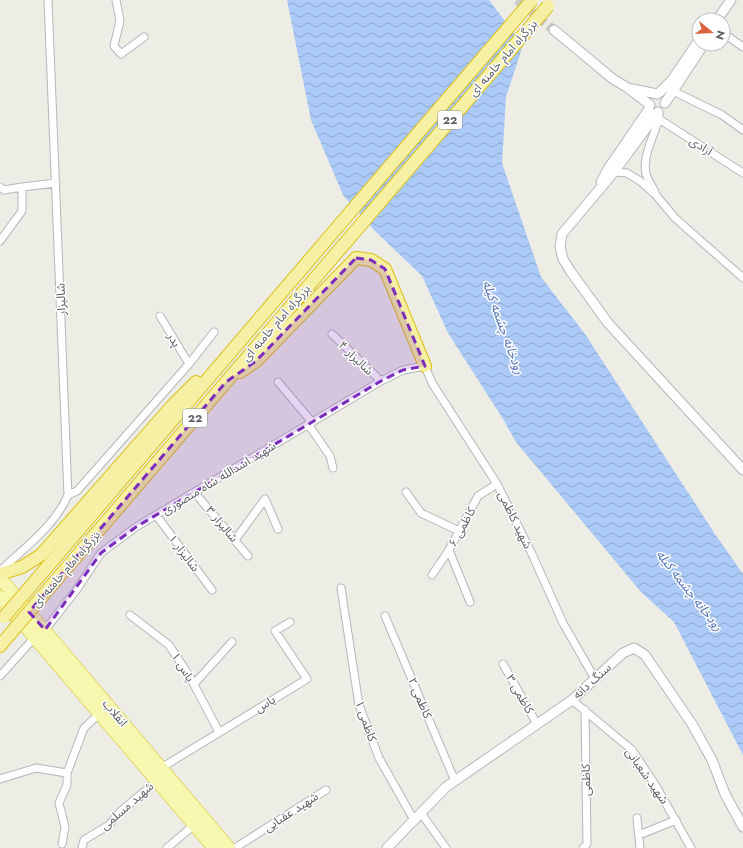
<svg xmlns="http://www.w3.org/2000/svg" width="743" height="848" font-family="Jost,'Noto Sans Arabic',sans-serif">
<defs>
<pattern id="water-waves" width="16" height="10" patternUnits="userSpaceOnUse"><rect width="16" height="10" fill="#abcaf7"/><path d="M0 5q4-4 8 0t8 0" fill="none" stroke="#8ea7cc"/></pattern>
</defs>
<rect width="100%" height="100%" fill="#edede5"/>
<path fill="url(#water-waves)" d="M 287,0 L 489,0 L 523,45 L 506,97 L 502,163 L 541,277 L 585,334 L 715,534 L 743,574 L 743,755 L 674,622 L 641,592 L 516,442 L 503,419 L 448,333 L 422,276 L 374,230 L 343,195 L 311,120 Z"/>
<g fill="none" stroke-linecap="round" stroke-linejoin="round">
<path stroke="#c9c9c5" stroke-width="9" stroke-dasharray="9 4.5" stroke-linecap="butt" d="M 517,0 L 554,30"/>
<g stroke="#b5b6ba" stroke-width="9">
<path id="minor" d="M 116,0 L 120,21 L 114,46 L 121,54 L 144,37
M 723,33 L 743,47
M 673,91 L 722,115 L 743,130
M 659,119 L 743,173
M 614,172 L 627,173 L 640,181 L 655,194 L 675,218 L 743,278
M 0,187 L 4,190 L 22,187 L 56,183
M 655,192 C 652,186 648,180 646,174 C 642,157 654,135 659,119 L 659,114
M 0,241 L 22,211 L 22,187
M 160,316 L 189,364
M 332,334 L 381,381
M 278,382 L 312,422
M 308,424 L 330,456 L 333,468
M 406,492 L 421,513 L 459,531
M 195,493 L 248,556
M 68,495 L 77,491 L 189,364 L 214,332
M 156,515 L 212,590
M 235,540 L 265,499 L 278,529
M 449,550 L 470,602
M 0,571 C 24,548 55,526 68,495 L 48,0
M 432,575 L 449,550 L 478,496 L 497,484
M 341,588 L 359,705 L 379,758 L 414,820
M 130,615 L 169,645 L 190,677 L 219,732
M 385,616 L 455,781
M 45,630 L 77,589 L 101,553 L 136,527 L 381,381 L 403,370 L 425,366 L 432,383 L 497,484 L 532,554 L 563,623 L 595,679
M 503,664 L 537,724
M 0,676 L 35,637
M 194,684 L 232,642
M 572,700 L 632,750 L 656,786 L 691,848
M 161,768 L 307,679 L 275,631 L 290,622
M 0,779 L 36,768 L 67,773 L 84,728 L 99,714
M 421,813 L 446,848
M 637,818 L 640,848
M 639,835 L 676,820
M 62,844 L 65,827 L 59,803 L 67,785 L 67,773
M 82,848 L 84,840 L 109,825 L 120,812 L 157,781
M 167,848 L 194,825
M 235,848 L 326,790
M 583,848 L 587,844 L 585,710"/>
</g>
<g stroke="#b5b6ba" stroke-width="11">
<path id="tertiary" d="M 717,20 L 731,0
M 554,30 L 613,79 L 628,88 L 650,105
M 632,89 L 657,94
M 660,92 L 672,80 L 699,40
M 665,103 L 704,44
M 658,112 L 614,172 L 562,234 L 560,247 L 563,259 L 571,272 L 608,323 L 743,470
M 601,182 L 608,169 L 649,109
M 387,848 L 446,787 L 572,700 L 623,653 L 634,648 L 645,655 L 692,724 L 712,760 L 725,794 L 743,827"/>
</g>
<g stroke="#e4d567" stroke-width="14">
<path id="primary" d="M 0,578 L 229,848
M 0,597 L 214,848"/>
</g>
<g stroke="#ddbf15" stroke-width="14">
<path id="trunk" d="M 240,372 L 256,361 L 356,258 L 371,260 L 385,269 L 425,366
M 0,574 L 22,567 L 41,555 L 172,406 L 196,382
M 30,587 L 341,223
M 39,600 L 352,235
M 0,646 L 16,627"/>
</g>
<use href="#minor" stroke="#fff" stroke-width="7"/>
<use href="#tertiary" stroke="#fff" stroke-width="9"/>
<use href="#primary" stroke="#f7f7b0" stroke-width="12"/>
<use href="#trunk" stroke="#f5f0a3" stroke-width="12"/>
<g stroke="#ddbf15" stroke-width="14" stroke-linecap="butt">
<path id="trunk-bridge" d="M 341,223 L 532,0
M 352,235 L 548,6
M 4,617 L 30,587
M 16,627 L 39,600"/>
</g>
<use href="#trunk-bridge" stroke="#f5f0a3" stroke-width="12"/>
</g>
<path fill="#7b2cbf" fill-opacity="0.2" stroke="#7b2cbf" stroke-width="3" stroke-dasharray="8 5" stroke-linejoin="round" d="M 356,258 L 371,260 L 385,269 L 425,366 L 403,370 L 381,381 L 136,527 L 101,553 L 45,630 L 29,612 L 226,382 L 256,361 Z"/>
<g text-anchor="middle" stroke-width="3" stroke-linejoin="round" paint-order="stroke">
<g fill="#fff" stroke="#8d8e92" stroke-width="1">
<rect x="438" y="111" width="24" height="18" rx="3"/>
<rect x="183" y="409" width="24" height="18" rx="3"/>
</g>
<g font-size="11" font-weight="bold" fill="#5c5e64">
<text x="450" y="124">22</text>
<text x="195" y="422">22</text>
</g>
<g font-size="12" fill="#5c5e64" stroke="#fff">
<text transform="translate(503 58) rotate(-49)" y="4">بزرگراه امام خامنه ای</text>
<text transform="translate(701 146) rotate(33)" y="4">آزادی</text>
<text transform="translate(61 299) rotate(-92)" y="4">شالیزار</text>
<text transform="translate(276 323) rotate(-49)" y="4">بزرگراه امام خامنه ای</text>
<text transform="translate(174 340) rotate(60)" y="4">پدر</text>
<text transform="translate(356 358) rotate(44)" y="4">شالیزار ۴</text>
<text transform="translate(219 478) rotate(-31)" y="4">شهید اسدالله شاه منصوری</text>
<text transform="translate(515 520) rotate(64)" y="4">شهید کاظمی</text>
<text transform="translate(222 524) rotate(50)" y="4">شالیزار ۳</text>
<text transform="translate(462 527) rotate(-61)" y="4">کاظمی ۶</text>
<text transform="translate(184 553) rotate(53)" y="4">شالیزار ۱</text>
<text transform="translate(66 569) rotate(-49)" y="4">بزرگراه امام خامنه ای</text>
<text transform="translate(183 667) rotate(58)" y="4">یاس ۱</text>
<text transform="translate(592 681) rotate(-42)" y="4">سنگ دانه</text>
<text transform="translate(520 694) rotate(60)" y="4">کاظمی ۳</text>
<text transform="translate(420 698) rotate(67)" y="4">کاظمی ۲</text>
<text transform="translate(265 704) rotate(-32)" y="4">یاس</text>
<text transform="translate(115 713) rotate(50)" y="4">انقلاب</text>
<text transform="translate(366 721) rotate(71)" y="4">کاظمی ۱</text>
<text transform="translate(647 776) rotate(55)" y="4">شهید شعبانی</text>
<text transform="translate(586 780) rotate(-91)" y="4">کاظمی</text>
<text transform="translate(127 806) rotate(-41)" y="4">شهید مسلمی</text>
<text transform="translate(291 812) rotate(-33)" y="4">شهید عقبایی</text>
</g>
<g font-size="13" font-style="italic" fill="#5072b8" stroke="#fff">
<text transform="translate(504 327) rotate(70)" y="5">رودخانه چشمه کیله</text>
<text transform="translate(690 590) rotate(52)" y="5">رودخانه چشمه کیله</text>
</g>
</g>
<g transform="translate(711 32) rotate(108)"><circle r="19" fill="#ffffff" stroke="#bebfc1"/>
<path d="M0-3L7 15L0 10L-7 15Z" fill="#d9643f"/>
<text y="-6" font-size="11" font-weight="bold" text-anchor="middle" fill="#5c5e64">N</text>
</g>
</svg>
